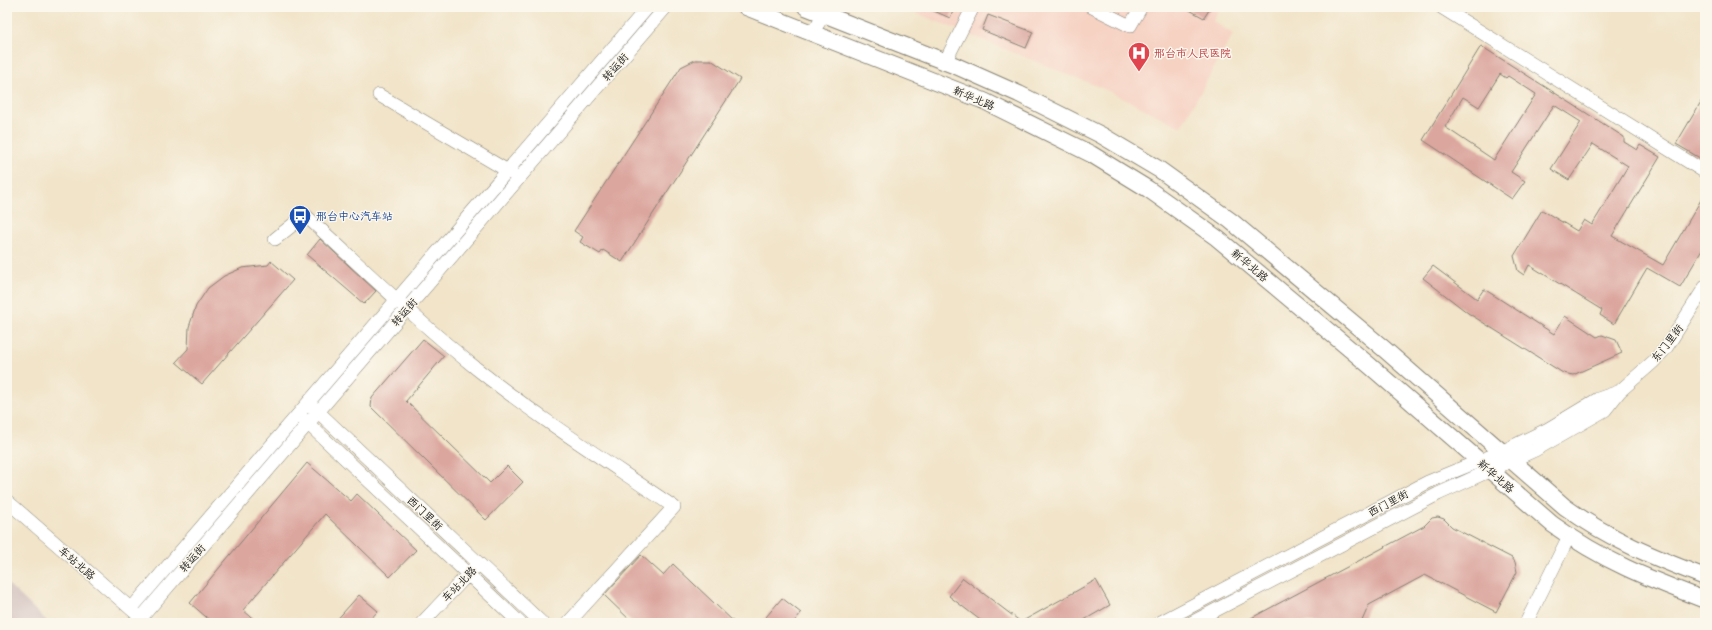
<svg xmlns="http://www.w3.org/2000/svg" width="1712" height="630" font-family="'Shantell Sans','LXGW WenKai TC',sans-serif">
<rect width="100%" height="100%" fill="#fbf7ec"/>
<filter id="ink" filterUnits="userSpaceOnUse"><feTurbulence type="fractalNoise" baseFrequency=".025" numOctaves="2"/><feDisplacementMap in="SourceGraphic" scale="8" xChannelSelector="R" yChannelSelector="G"/><feConvolveMatrix kernelMatrix="1 2 1 2 8 2 1 2 1" color-interpolation-filters="sRGB"/></filter>
<filter id="wash" filterUnits="userSpaceOnUse"><feTurbulence type="fractalNoise" baseFrequency=".012" numOctaves="4" result="noise"/><feDisplacementMap in="SourceGraphic" scale="16" xChannelSelector="R" yChannelSelector="G"/><feGaussianBlur stdDeviation="0.9" result="paint"/><feColorMatrix in="noise" values="0 0 0 0 0 0 0 0 0 0 0 0 0 0 0 0 0 1.4 0 .05"/><feComposite in="paint" operator="in"/></filter>
<g filter="url(#wash)">
<rect width="100%" height="100%" fill="#f1e4c9"/>
<path fill="#f6d2c3" d="M 901,7 L 1220,7 L 1213,21 L 1233,34 L 1181,127 L 1104,89 Z"/>
<path fill="#d1bfbd" d="M 7,583 L 49,623 L 7,623 Z"/>
<g id="blocks">
<path fill="#dba69e" fill-rule="evenodd" d="M 925,7 L 955,7 L 950,18 Z
M 1184,7 L 1211,7 L 1204,18 Z
M 988,15 L 1033,32 L 1026,48 L 982,30 Z
M 1481,46 L 1624,137 L 1624,142 L 1637,150 L 1640,145 L 1660,157 L 1612,236 L 1663,265 L 1705,193 L 1705,245 L 1680,287 L 1647,268 L 1614,324 L 1600,315 L 1602,310 L 1529,265 L 1524,275 L 1518,271 L 1514,256 L 1542,210 L 1577,231 L 1584,220 L 1592,225 L 1628,166 L 1593,144 L 1569,180 L 1551,169 L 1581,122 L 1554,105 L 1511,172 L 1525,181 L 1512,199 L 1423,140 ZM 1500,74 L 1506,78 L 1508,76 L 1536,94 L 1494,160 L 1445,127 L 1463,97 L 1479,107 Z
M 695,60 L 711,60 L 740,79 L 622,262 L 603,250 L 600,254 L 580,242 L 583,237 L 574,231 L 681,67 Z
M 1705,95 L 1705,161 L 1676,144 Z
M 320,239 L 376,291 L 364,304 L 307,255 Z
M 271,261 L 293,280 L 202,384 L 176,362 L 188,349 L 189,327 L 196,306 L 208,288 L 224,276 L 242,268 L 268,265 Z
M 1433,266 L 1477,299 L 1484,289 L 1554,334 L 1565,316 L 1597,337 L 1602,335 L 1616,340 L 1622,353 L 1573,375 L 1563,373 L 1468,313 L 1423,278 Z
M 423,339 L 444,356 L 406,401 L 490,483 L 507,466 L 523,482 L 486,520 L 371,407 L 372,398 Z
M 307,463 L 351,501 L 357,494 L 416,550 L 390,577 L 325,514 L 243,610 L 258,623 L 213,623 L 190,603 Z
M 1438,517 L 1444,519 L 1452,527 L 1512,558 L 1515,562 L 1517,572 L 1496,612 L 1425,575 L 1369,605 L 1361,623 L 1242,623 L 1424,526 L 1432,518 Z
M 641,555 L 663,575 L 673,564 L 735,623 L 633,623 L 604,595 Z
M 963,578 L 1021,622 L 1096,580 L 1110,605 L 1079,623 L 984,623 L 949,596 Z
M 359,595 L 378,611 L 367,623 L 334,623 Z
M 782,598 L 801,613 L 793,623 L 761,623 Z"/>
</g>
</g>
<g filter="url(#ink)">
<use href="#blocks" fill-opacity="0" stroke="#868072" stroke-width="1"/>
<g fill="none" stroke-linecap="round" stroke-linejoin="round">
<g stroke="#868072" stroke-width="14">
<path id="minor" d="M 1092,7 L 1130,26 L 1141,7
M 1441,7 L 1705,172
M 812,33 L 829,7
M 945,62 L 973,7
M 379,95 L 513,174
M 275,239 L 305,215 C 362,267 417,321 477,369 C 540,419 608,462 674,507 L 568,623
M 312,406 L 542,623
M 302,418 L 520,623
M 7,501 L 137,614
M 131,609 L 648,7
M 141,618 L 666,7
M 422,623 L 473,569
M 1159,623 L 1428,482 L 1501,452 L 1548,429 L 1598,399 L 1618,392
M 1191,623 L 1438,494 L 1535,450 L 1605,410 L 1620,391 L 1653,362 L 1666,348 L 1705,287
M 1526,623 L 1569,536"/>
</g>
<g stroke="#868072" stroke-width="18">
<path id="major" d="M 746,7 L 984,101 L 1091,154 L 1148,189 L 1217,238 L 1369,365 L 1552,524 C 1603,561 1647,578 1705,600
M 806,7 L 956,66 L 1019,94 L 1101,135 L 1160,170 L 1231,221 L 1383,348 L 1565,507 C 1611,540 1653,557 1705,577"/>
</g>
<use href="#minor" stroke="#fff" stroke-width="13"/>
<use href="#major" stroke="#fff" stroke-width="16"/>
<path stroke="#1c1c1c" stroke-width="3" stroke-dasharray="6 3" stroke-linecap="butt" d="M 7,622 L 8,623"/>
</g>
</g>
<defs>
<g id="hospital-pin" transform="scale(1.15)"><path d="M0 17L-7.5 6A9.5 9.5 0 1 1 7.5 6Z" fill="#e0444e" stroke="#fbf7ec"/><path d="M-5-5h3v3.5h4V-5h3V5h-3V1.5h-4V5h-3Z" fill="#fff"/></g>
<g id="bus-pin" transform="scale(1.15)"><path d="M0 17L-7.5 6A9.5 9.5 0 1 1 7.5 6Z" fill="#1a4fb4" stroke="#fbf7ec"/><path d="M-5-6H5V4H4V6H2V4H-2V6H-4V4H-5ZM-3.5-4V0h7V-4ZM-3.5 1.2v1.5H-2V1.2ZM2 1.2v1.5H3.5V1.2Z" fill="#fff"/></g>
</defs>
<g fill-rule="evenodd">
<use href="#hospital-pin" x="1139" y="53"/>
<use href="#bus-pin" x="300" y="216"/>
</g>
<g text-anchor="middle" stroke-width="3" stroke-linejoin="round" paint-order="stroke">
<g font-size="11" fill="#be3a42" stroke="#fbf7ec" text-anchor="start">
<text x="1154" y="57">邢台市人民医院</text>
</g>
<g font-size="11" fill="#1c1c1c" stroke="#fbf7ec">
<text transform="translate(615 67) rotate(-49)" y="4">转运街</text>
<text transform="translate(974 98) rotate(23)" y="4">新华北路</text>
<text transform="translate(1250 265) rotate(40)" y="4">新华北路</text>
<text transform="translate(404 312) rotate(-49)" y="4">转运街</text>
<text transform="translate(1667 343) rotate(-52)" y="4">东门里街</text>
<text transform="translate(1496 476) rotate(41)" y="4">新华北路</text>
<text transform="translate(1388 503) rotate(-28)" y="4">西门里街</text>
<text transform="translate(425 513) rotate(43)" y="4">西门里街</text>
<text transform="translate(192 558) rotate(-49)" y="4">转运街</text>
<text transform="translate(77 563) rotate(41)" y="4">车站北路</text>
<text transform="translate(459 584) rotate(-46)" y="4">车站北路</text>
</g>
<g font-size="11" fill="#164399" stroke="#fbf7ec" text-anchor="start">
<text x="316" y="220">邢台中心汽车站</text>
</g>
</g>
<rect width="1712" height="630" fill="none" stroke="#fbf7ec" stroke-width="24"/>
</svg>
